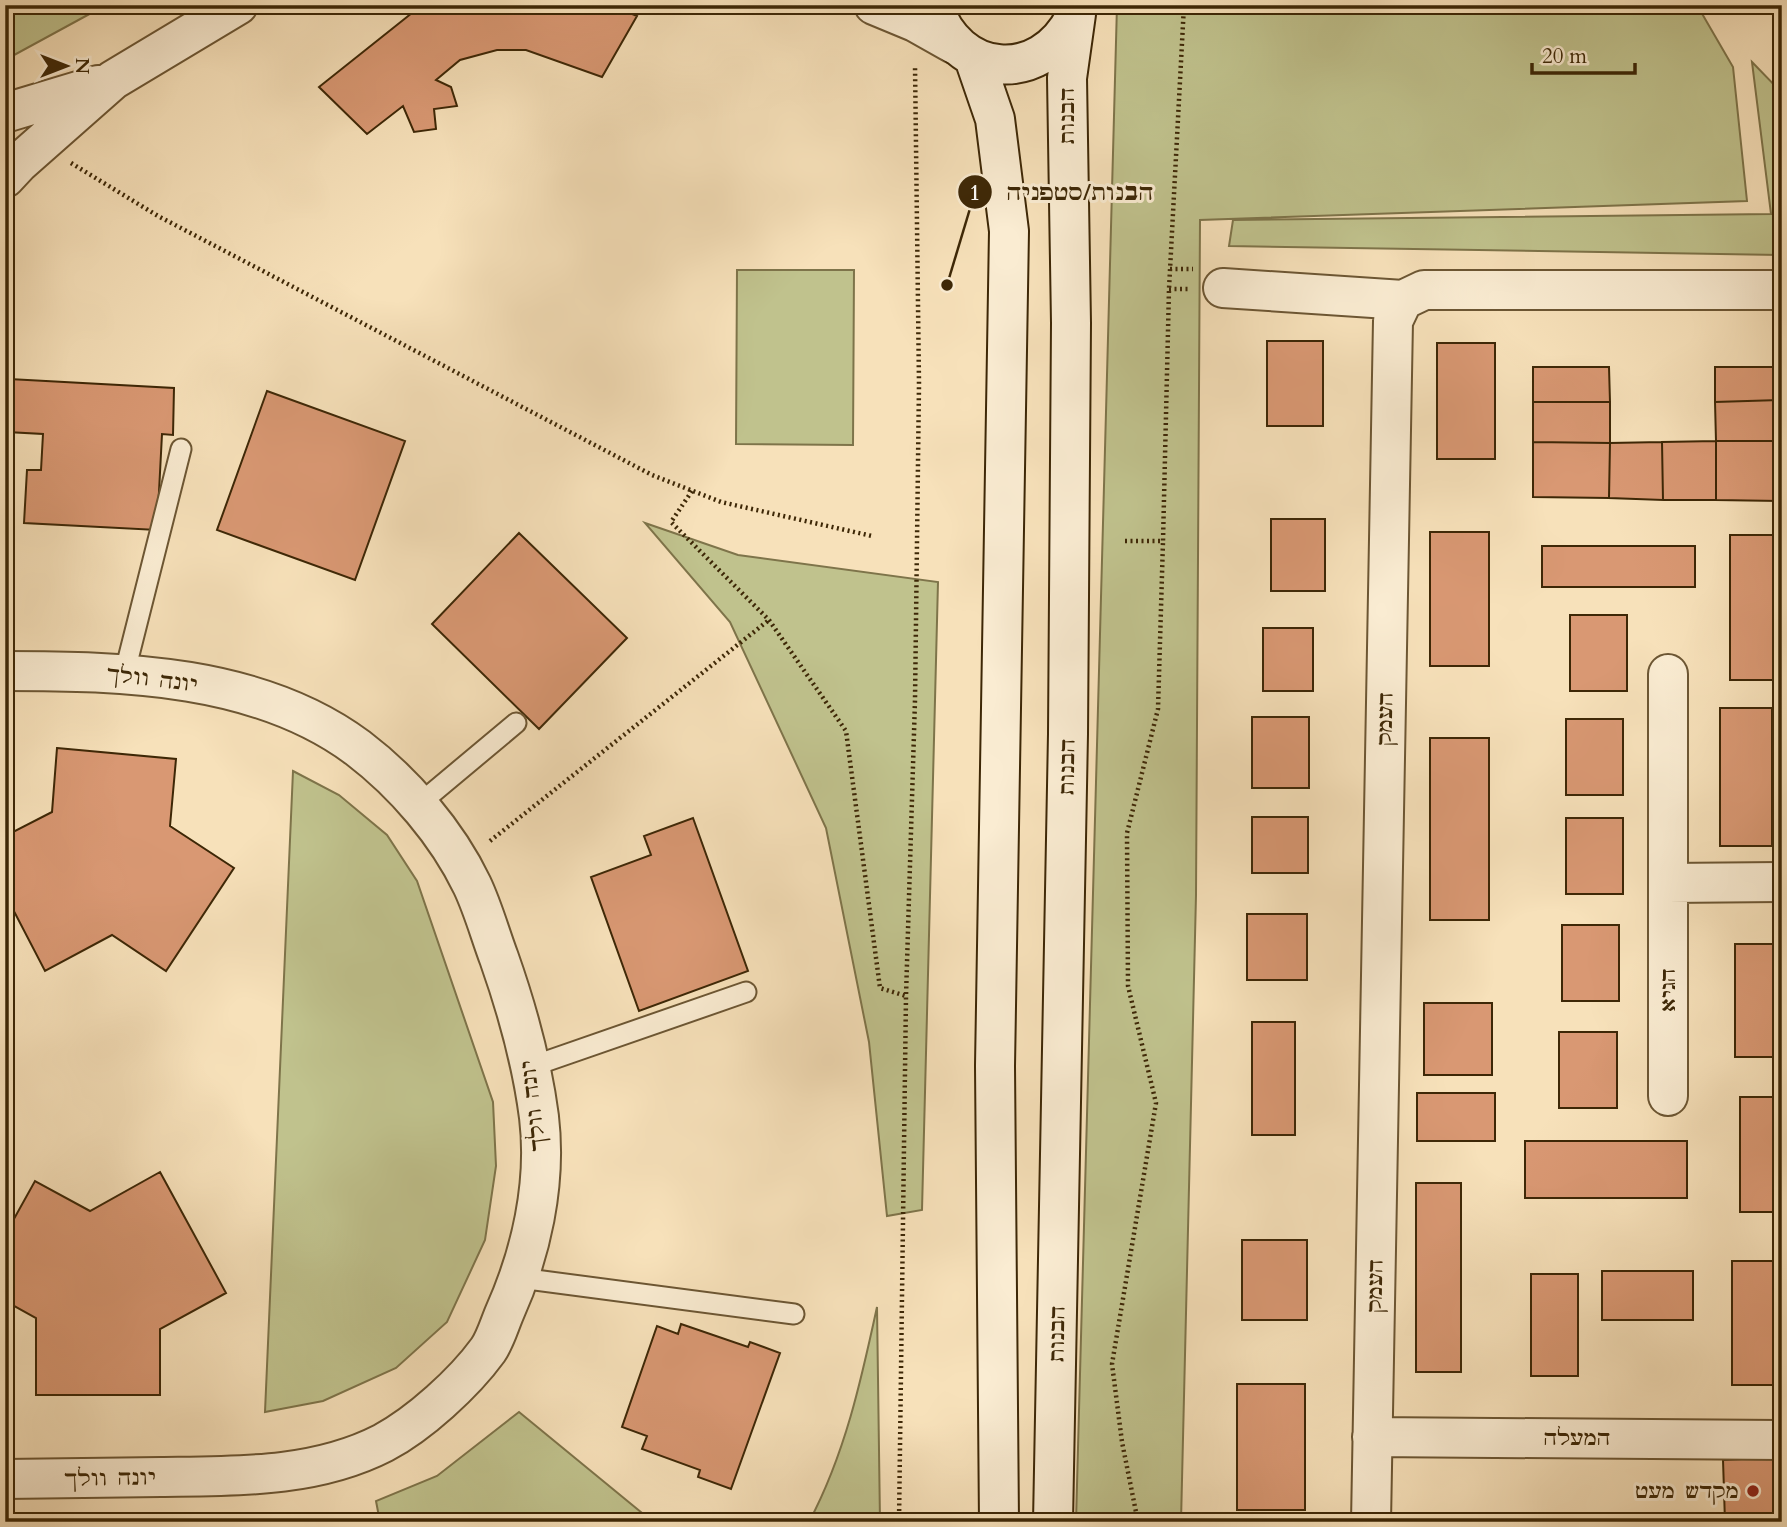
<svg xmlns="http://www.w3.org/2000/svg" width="1787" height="1527" font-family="Cardo,'Frank Ruhl Libre',serif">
<rect width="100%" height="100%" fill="#f7e1ba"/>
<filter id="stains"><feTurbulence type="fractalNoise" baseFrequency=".00286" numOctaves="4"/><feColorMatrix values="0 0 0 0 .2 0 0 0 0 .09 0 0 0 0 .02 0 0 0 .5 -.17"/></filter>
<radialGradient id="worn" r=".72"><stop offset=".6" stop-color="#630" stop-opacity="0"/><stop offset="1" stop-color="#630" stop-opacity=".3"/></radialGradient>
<path fill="#c0c28d" stroke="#7e744a" stroke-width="2" d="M 5,5 L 106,5 L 5,60 Z
M 1117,5 L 1697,5 L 1733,67 L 1747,201 L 1200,220 L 1196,895 L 1181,1522 L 1076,1522 Z
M 1752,62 L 1782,93 L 1782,255 L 1229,246 L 1233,220 L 1771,214 Z
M 737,270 L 854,270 L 853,445 L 736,444 Z
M 645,523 L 738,555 L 938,582 L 922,1210 L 887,1216 L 869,1042 L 826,828 L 730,622 Z
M 293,771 L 339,795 L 387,835 L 417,881 L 493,1102 L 496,1166 L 485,1240 L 447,1322 L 396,1368 L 323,1401 L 265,1412 Z
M 877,1307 L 880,1522 L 809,1522 C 845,1454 861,1381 877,1307 Z
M 519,1412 L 653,1522 L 380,1522 L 376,1501 L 437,1476 Z"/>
<path fill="#d99873" stroke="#3d2706" stroke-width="2" d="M 422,5 L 611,5 L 637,16 L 602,77 L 526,50 L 497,50 L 460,60 L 436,80 L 451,87 L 457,106 L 434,109 L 436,129 L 414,132 L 403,106 L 367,134 L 319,87 Z
M 1267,341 L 1323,341 L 1323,426 L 1267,426 Z
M 1437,343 L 1495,343 L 1495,459 L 1437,459 Z
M 1533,367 L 1609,367 L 1610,402 L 1533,402 Z
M 1715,367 L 1782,367 L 1782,400 L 1715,402 Z
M 9,379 L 174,388 L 173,435 L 162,434 L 157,530 L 24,523 L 27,470 L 41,470 L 43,434 L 7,432 Z
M 267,391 L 405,441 L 355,580 L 217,530 Z
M 1782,400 L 1782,441 L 1716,441 L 1715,402 Z
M 1533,402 L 1610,402 L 1610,443 L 1533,442 Z
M 1716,441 L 1716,500 L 1663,500 L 1662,442 Z
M 1716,441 L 1782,441 L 1782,501 L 1716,500 Z
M 1533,442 L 1610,443 L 1609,498 L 1533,497 Z
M 1662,442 L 1663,500 L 1609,498 L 1610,443 Z
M 1271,519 L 1325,519 L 1325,591 L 1271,591 Z
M 1430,532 L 1489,532 L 1489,666 L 1430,666 Z
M 519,533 L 627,638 L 539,729 L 432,624 Z
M 1730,535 L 1782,535 L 1782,680 L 1730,680 Z
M 1542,546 L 1695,546 L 1695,587 L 1542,587 Z
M 1570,615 L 1627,615 L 1627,691 L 1570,691 Z
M 1263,628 L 1313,628 L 1313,691 L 1263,691 Z
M 1720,708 L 1772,708 L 1772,846 L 1720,846 Z
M 1252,717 L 1309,717 L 1309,788 L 1252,788 Z
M 1566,719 L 1623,719 L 1623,795 L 1566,795 Z
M 1430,738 L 1489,738 L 1489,920 L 1430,920 Z
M 57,748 L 176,759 L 170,826 L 234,868 L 166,971 L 112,935 L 45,971 L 5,894 L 5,836 L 52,812 Z
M 1252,817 L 1308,817 L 1308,873 L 1252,873 Z
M 693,818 L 748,971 L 639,1011 L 591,877 L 651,855 L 644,836 Z
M 1566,818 L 1623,818 L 1623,894 L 1566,894 Z
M 1247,914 L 1307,914 L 1307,980 L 1247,980 Z
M 1562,925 L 1619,925 L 1619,1001 L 1562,1001 Z
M 1735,944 L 1779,944 L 1779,1057 L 1735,1057 Z
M 1424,1003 L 1492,1003 L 1492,1075 L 1424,1075 Z
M 1252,1022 L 1295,1022 L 1295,1135 L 1252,1135 Z
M 1559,1032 L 1617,1032 L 1617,1108 L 1559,1108 Z
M 1417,1093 L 1495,1093 L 1495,1141 L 1417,1141 Z
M 1740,1097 L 1779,1097 L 1779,1212 L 1740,1212 Z
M 1525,1141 L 1687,1141 L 1687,1198 L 1525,1198 Z
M 160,1172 L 226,1293 L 160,1329 L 160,1395 L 36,1395 L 36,1318 L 5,1301 L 5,1235 L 35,1181 L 90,1211 Z
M 1416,1183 L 1461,1183 L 1461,1372 L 1416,1372 Z
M 1242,1240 L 1307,1240 L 1307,1320 L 1242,1320 Z
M 1732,1261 L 1776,1261 L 1776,1385 L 1732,1385 Z
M 1602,1271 L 1693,1271 L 1693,1320 L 1602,1320 Z
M 1531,1274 L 1578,1274 L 1578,1376 L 1531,1376 Z
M 681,1324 L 748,1347 L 750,1342 L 780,1353 L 731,1489 L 698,1477 L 700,1470 L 642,1449 L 647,1436 L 622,1427 L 657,1326 L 678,1334 Z
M 1237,1384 L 1305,1384 L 1305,1510 L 1237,1510 Z
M 1782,1457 L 1782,1522 L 1725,1522 L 1723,1460 Z"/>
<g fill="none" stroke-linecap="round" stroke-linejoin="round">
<g stroke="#6c5633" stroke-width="23">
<path id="lane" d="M 124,675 L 181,449
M 418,805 L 516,723
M 530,1067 L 746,992
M 520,1278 L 794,1314"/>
</g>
<g stroke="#6c5633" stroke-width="42">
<path id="street" d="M 874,5 L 915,22 L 954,44
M 5,113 L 98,85
M 5,178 L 19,163 L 113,80 L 238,5
M 1223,288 L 1403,300
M 5,671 C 123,671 259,674 358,748 C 404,783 447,833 472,885 C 483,908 490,934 499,958 C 517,1009 532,1063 539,1117 C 547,1184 531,1254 504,1314 C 499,1326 495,1340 488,1350 C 464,1383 419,1424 383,1443 C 315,1478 236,1476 161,1477 C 109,1478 57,1478 5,1479
M 1668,674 L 1668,1096
M 1668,883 L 1782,882
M 1372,1437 L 1782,1440
M 1371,1522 L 1393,321 L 1403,300 L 1424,290 L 1782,290"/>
</g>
<g stroke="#3d2706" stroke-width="42">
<path id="secondary" d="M 933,5 C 956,78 1040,86 1075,17
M 974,58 L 995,119 L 1009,231 L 995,1066 L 999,1522
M 1053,1522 L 1068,734 L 1071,323 L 1067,78 L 1076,14"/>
</g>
<path stroke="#3d2706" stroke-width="4.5" stroke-dasharray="2 3.5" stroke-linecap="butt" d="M 71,163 L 158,216 L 652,475 L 721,502 L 872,536
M 1170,269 L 1193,269
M 1169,289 L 1189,289
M 692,491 L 671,522 L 769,620 L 846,731 L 880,988 L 906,996
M 1125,541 L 1163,541 L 1169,289 L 1184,5
M 490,841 L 769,620
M 899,1522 L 906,996 L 915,700 L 919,384 L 915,65
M 1138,1522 L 1122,1442 L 1112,1364 L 1156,1103 L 1128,986 L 1127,833 L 1158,709 L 1163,541"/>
<use href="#lane" stroke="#faecd2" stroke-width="19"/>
<use href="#street" stroke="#faecd2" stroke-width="38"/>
<use href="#secondary" stroke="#faecd2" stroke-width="38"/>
</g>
<circle fill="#8f2418" stroke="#faecd2" stroke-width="2.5" cx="1753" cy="1491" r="7"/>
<g text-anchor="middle" stroke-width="6" stroke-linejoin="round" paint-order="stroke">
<g font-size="21" fill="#3d2706" stroke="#faecd2">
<text transform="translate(1067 116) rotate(-90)" y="7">הבנות</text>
<text transform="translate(152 679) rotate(7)" y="7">יונה וולך</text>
<text transform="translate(1385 719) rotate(-89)" y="7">העמק</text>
<text transform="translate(1067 767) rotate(-89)" y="7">הבנות</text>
<text transform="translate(1668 990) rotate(-90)" y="7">הגיא</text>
<text transform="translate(533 1106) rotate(-97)" y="7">יונה וולך</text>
<text transform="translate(1375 1286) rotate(-89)" y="7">העמק</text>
<text transform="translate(1057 1334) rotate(-89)" y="7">הבנות</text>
<text x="1577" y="1445">המעלה</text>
<text transform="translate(110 1478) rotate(-1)" y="7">יונה וולך</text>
</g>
<g font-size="21" fill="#3d2706" stroke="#faecd2" text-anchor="end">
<text x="1739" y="1498">מקדש מעט</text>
</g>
</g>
<path fill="none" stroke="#3d2706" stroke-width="2.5" d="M947 285L975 192"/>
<g fill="#3d2706" stroke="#faecd2" stroke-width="2.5">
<circle cx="947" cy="285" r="7"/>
<circle cx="975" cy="192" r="18"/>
</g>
<g font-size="21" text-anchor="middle" font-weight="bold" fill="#fff">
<text x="975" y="200">1</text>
</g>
<g font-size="23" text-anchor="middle" font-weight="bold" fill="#3d2706" stroke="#faecd2" stroke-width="6" stroke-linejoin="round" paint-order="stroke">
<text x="1080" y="200">הבנות/סטפניה</text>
</g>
<rect width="1787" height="1527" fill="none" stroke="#f7e1ba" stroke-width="28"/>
<rect x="7" y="7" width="1773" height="1513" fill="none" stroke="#3d2706" stroke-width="3.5"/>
<rect x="14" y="14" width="1759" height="1499" fill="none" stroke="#3d2706" stroke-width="2"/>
<g transform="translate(66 66) rotate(90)" stroke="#faecd2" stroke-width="5" paint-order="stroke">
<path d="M0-5L12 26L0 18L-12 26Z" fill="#3d2706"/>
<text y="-10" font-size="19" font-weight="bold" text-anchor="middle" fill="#3d2706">N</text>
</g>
<path d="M1532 63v10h103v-10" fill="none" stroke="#3d2706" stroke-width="3.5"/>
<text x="1542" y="63" font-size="21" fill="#3d2706" stroke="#faecd2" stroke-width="5" paint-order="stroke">20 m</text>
<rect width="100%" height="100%" filter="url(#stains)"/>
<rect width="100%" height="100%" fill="url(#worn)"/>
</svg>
